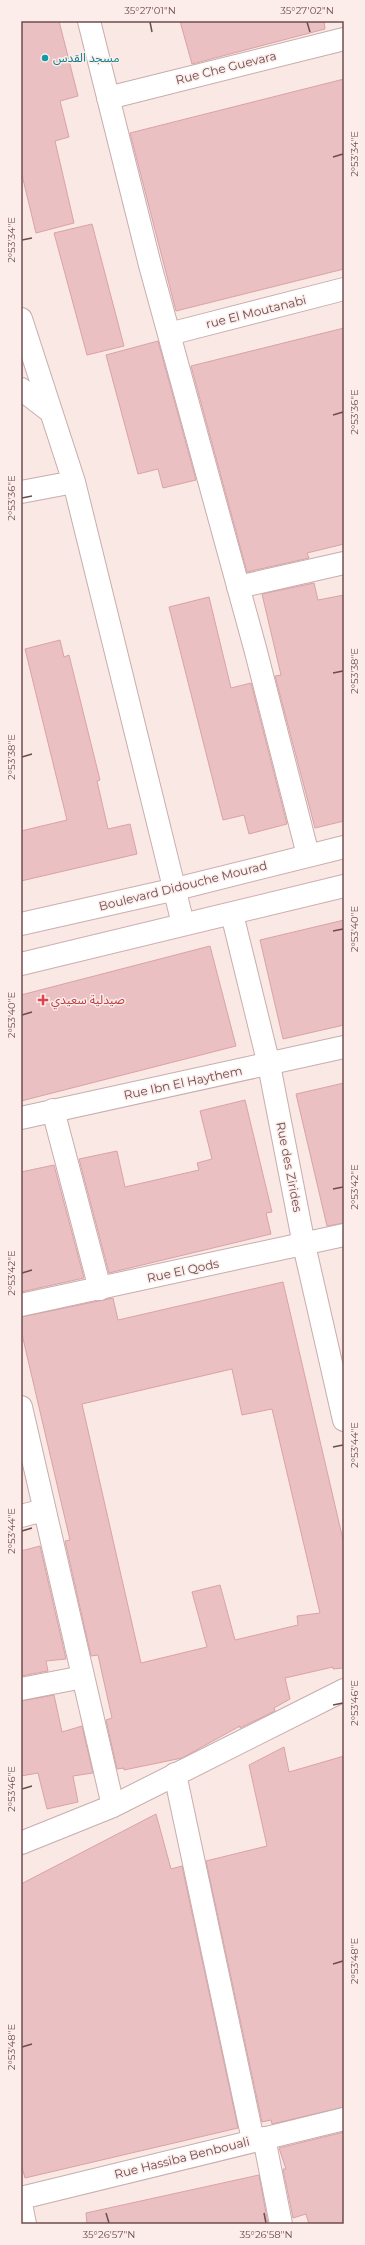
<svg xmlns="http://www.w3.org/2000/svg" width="365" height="2245" font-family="Montserrat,'Noto Sans Arabic',sans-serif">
<rect width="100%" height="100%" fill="#f9e8e4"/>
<path fill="#eac0c2" stroke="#dba2a6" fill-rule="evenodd" d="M 21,21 L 59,21 L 78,96 L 60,101 L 69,137 L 55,141 L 74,223 L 36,233 L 21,171 Z
M 180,21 L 324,21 L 325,29 L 192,64 Z
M 344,79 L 344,269 L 176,311 L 130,133 Z
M 92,224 L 124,346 L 87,355 L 54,233 Z
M 344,328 L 344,544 L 307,553 L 309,558 L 247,572 L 191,366 Z
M 158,341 L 196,480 L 163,488 L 158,469 L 138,474 L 106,355 Z
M 314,583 L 318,600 L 344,595 L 344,821 L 315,828 L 275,676 L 281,675 L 262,594 Z
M 209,597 L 231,688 L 251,683 L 287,824 L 249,834 L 244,815 L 223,820 L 169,607 Z
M 60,640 L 64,657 L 69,655 L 100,780 L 97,781 L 108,829 L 130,824 L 137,854 L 21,881 L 21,831 L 67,820 L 25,649 Z
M 344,920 L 344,1025 L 283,1039 L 260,940 Z
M 210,946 L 236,1046 L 21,1101 L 21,995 Z
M 344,1083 L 344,1223 L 327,1226 L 296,1094 Z
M 245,1100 L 272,1212 L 266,1213 L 271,1234 L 109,1273 L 79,1159 L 117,1151 L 125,1187 L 199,1170 L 197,1163 L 212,1159 L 200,1111 Z
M 54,1165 L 84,1278 L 21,1292 L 21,1172 Z
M 283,1282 L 344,1544 L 344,1668 L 333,1669 L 333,1667 L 285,1678 L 290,1699 L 274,1708 L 275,1711 L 240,1728 L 240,1726 L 182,1758 L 124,1770 L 124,1768 L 117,1769 L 106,1720 L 112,1718 L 98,1655 L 91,1656 L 65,1541 L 70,1540 L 21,1330 L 21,1317 L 113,1298 L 118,1320 ZM 232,1369 L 242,1415 L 272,1409 L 320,1613 L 297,1616 L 298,1625 L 235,1640 L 220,1585 L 192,1592 L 207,1647 L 141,1663 L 82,1404 Z
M 40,1546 L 66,1659 L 46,1661 L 48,1671 L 21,1676 L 21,1551 Z
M 54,1695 L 62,1732 L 82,1726 L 93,1773 L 73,1776 L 78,1802 L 47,1809 L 38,1773 L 21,1776 L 21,1701 Z
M 284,1747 L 289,1772 L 344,1756 L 344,2107 L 272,2124 L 271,2120 L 262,2122 L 206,1861 L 267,1846 L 249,1765 Z
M 156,1814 L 171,1869 L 182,1866 L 238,2128 L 25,2178 L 21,2164 L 21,1884 Z
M 344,2132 L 344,2224 L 309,2224 L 306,2214 L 293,2218 L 283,2169 L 286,2169 L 279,2148 Z
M 259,2175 L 268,2224 L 87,2224 L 86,2213 Z"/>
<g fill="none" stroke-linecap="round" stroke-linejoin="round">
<g stroke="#c8adad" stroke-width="24">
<path id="street" d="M 89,21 L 150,265 L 255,648 L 308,855
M 108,98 L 344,39
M 21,319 L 74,482 L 183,924
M 169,334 L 344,289
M 21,389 L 51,412
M 21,492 L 74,482
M 238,587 L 344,563
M 232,914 L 269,1065 L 304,1245 L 344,1420
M 53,1110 L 100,1289
M 21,1118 L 344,1047
M 21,1305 L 344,1235
M 21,1407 L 113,1806
M 21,1516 L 44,1510
M 21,1689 L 83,1677
M 175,1774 L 253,2140
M 21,1843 L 113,1806 L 344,1690
M 264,2138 L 281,2224
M 21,2198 L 344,2119
M 21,2204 L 25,2224"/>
</g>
<g stroke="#cdaead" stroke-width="24">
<path id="secondary" d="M 21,924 L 176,889 L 344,847
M 21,964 L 344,886"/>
</g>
<use href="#street" stroke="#fff" stroke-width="22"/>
<use href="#secondary" stroke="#fff" stroke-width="22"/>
</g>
<path fill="none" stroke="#6e4d50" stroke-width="1.5" d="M 150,22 L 152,32M 307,22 L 310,32M 333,157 L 343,154M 22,240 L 32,238M 333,415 L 343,412M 22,498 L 32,496M 333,673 L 343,671M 22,757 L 32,754M 333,931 L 343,929M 22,1015 L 32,1012M 333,1189 L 343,1187M 22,1273 L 32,1270M 333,1447 L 343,1445M 22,1531 L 32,1528M 333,1705 L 343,1703M 22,1789 L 32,1786M 333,1964 L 343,1961M 22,2047 L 32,2044M 106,2213 L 109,2223M 264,2213 L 266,2223"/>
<circle fill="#0f9aa8" stroke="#fcedea" stroke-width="1.5" cx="45" cy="58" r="4"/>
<path fill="#e0444e" stroke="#fcedea" stroke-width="1.5" d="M41 994h4v4h4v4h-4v4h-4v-4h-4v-4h4z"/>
<g text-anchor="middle" stroke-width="3" stroke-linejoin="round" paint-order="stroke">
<g font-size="12" fill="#0d838f" stroke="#fcedea" text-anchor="start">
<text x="53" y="62">مسجد القدس</text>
</g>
<g font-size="12" fill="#6e4d50" stroke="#fcedea">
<text transform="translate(226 68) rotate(-14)" y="4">Rue Che Guevara</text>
<text transform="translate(256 312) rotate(-14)" y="4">rue El Moutanabi</text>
<text transform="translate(183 886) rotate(-14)" y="4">Boulevard Didouche Mourad</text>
<text transform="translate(183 1083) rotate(-12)" y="4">Rue Ibn El Haythem</text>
<text transform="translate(289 1167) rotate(79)" y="4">Rue des Zirides</text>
<text transform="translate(183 1271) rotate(-12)" y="4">Rue El Qods</text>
<text transform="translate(182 2158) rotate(-14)" y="4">Rue Hassiba Benbouali</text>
</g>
<g font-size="12" fill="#be3a42" stroke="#fcedea" text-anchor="start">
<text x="51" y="1004">صيدلية سعيدي</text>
</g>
</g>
<rect width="365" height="2245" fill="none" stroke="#fcedea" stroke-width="44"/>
<rect x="22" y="22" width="321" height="2201" fill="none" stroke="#6e4d50" stroke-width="1.5"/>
<g font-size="10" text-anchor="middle" fill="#6e4d50">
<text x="150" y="14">35°27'01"N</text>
<text x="307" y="14">35°27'02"N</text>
<text transform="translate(354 154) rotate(-90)" y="4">2°53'34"E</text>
<text transform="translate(11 240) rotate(-90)" y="4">2°53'34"E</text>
<text transform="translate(354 412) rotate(-90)" y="4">2°53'36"E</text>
<text transform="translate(11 498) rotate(-90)" y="4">2°53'36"E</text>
<text transform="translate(354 671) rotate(-90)" y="4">2°53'38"E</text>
<text transform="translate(11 757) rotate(-90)" y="4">2°53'38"E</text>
<text transform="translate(354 929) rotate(-90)" y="4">2°53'40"E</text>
<text transform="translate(11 1015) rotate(-90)" y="4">2°53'40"E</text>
<text transform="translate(354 1187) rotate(-90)" y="4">2°53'42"E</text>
<text transform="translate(11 1273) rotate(-90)" y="4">2°53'42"E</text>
<text transform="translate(354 1445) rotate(-90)" y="4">2°53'44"E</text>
<text transform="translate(11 1531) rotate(-90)" y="4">2°53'44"E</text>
<text transform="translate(354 1703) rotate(-90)" y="4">2°53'46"E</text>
<text transform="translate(11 1789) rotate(-90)" y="4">2°53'46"E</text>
<text transform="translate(354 1961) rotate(-90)" y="4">2°53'48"E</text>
<text transform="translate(11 2047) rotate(-90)" y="4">2°53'48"E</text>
<text x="109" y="2238">35°26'57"N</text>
<text x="266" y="2238">35°26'58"N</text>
</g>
</svg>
